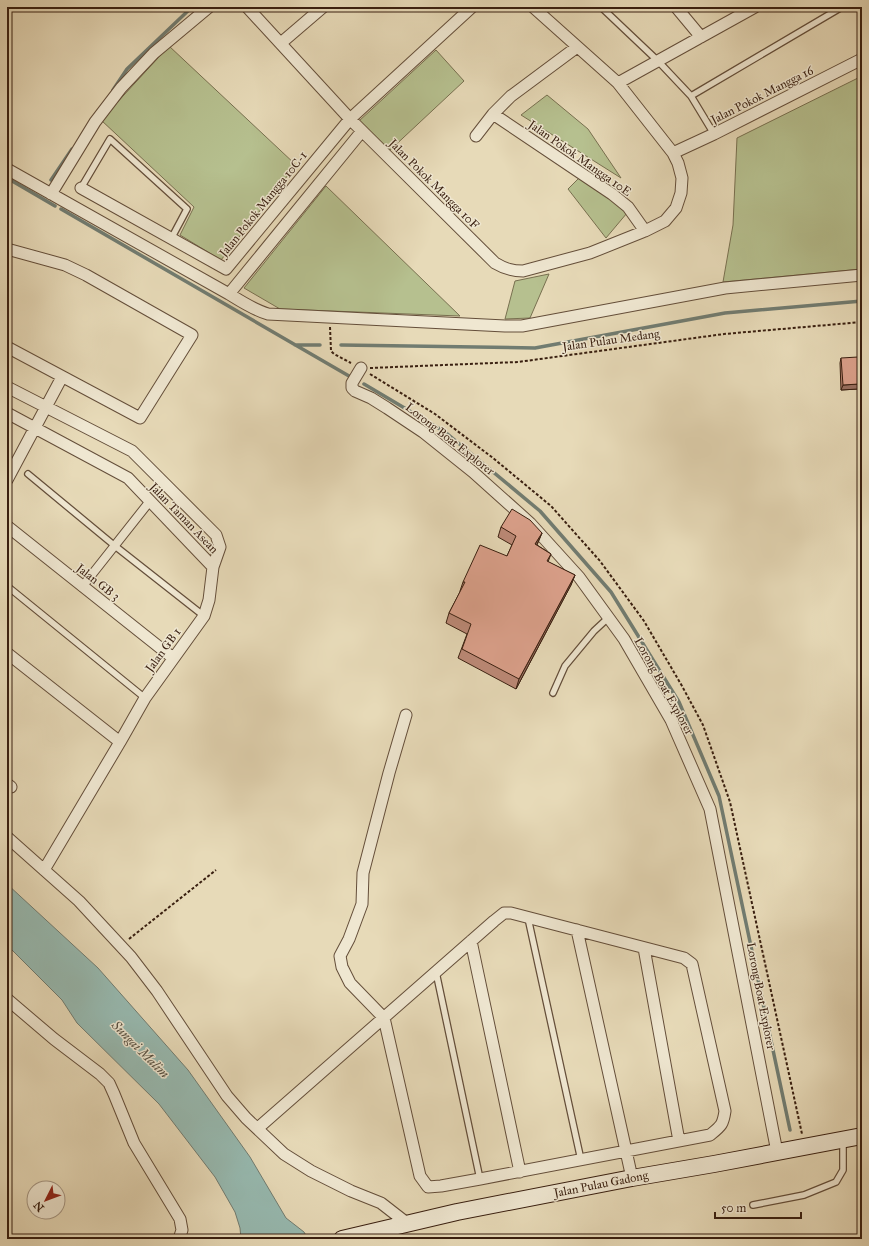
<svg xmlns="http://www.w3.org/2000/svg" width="869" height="1246" font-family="'IM FELL Great Primer',serif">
<rect width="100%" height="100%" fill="#e7dab8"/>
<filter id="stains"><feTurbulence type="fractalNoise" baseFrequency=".005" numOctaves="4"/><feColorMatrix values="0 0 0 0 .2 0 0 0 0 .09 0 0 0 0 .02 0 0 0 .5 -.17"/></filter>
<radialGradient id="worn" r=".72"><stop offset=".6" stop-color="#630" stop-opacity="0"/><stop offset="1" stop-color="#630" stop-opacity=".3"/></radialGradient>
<path fill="#b6c08f" stroke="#787050" d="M 169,46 L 296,165 L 221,260 L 180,235 L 194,207 L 101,120 Z
M 436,50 L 464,81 L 388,152 L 359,121 Z
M 862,76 L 862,269 L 723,282 L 733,225 L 737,138 Z
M 547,95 L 588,129 L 621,178 L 521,115 Z
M 580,177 L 610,192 L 627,213 L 606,238 L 568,189 Z
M 326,186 L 460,316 L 280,309 L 244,288 Z
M 549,274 L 530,318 L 505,319 L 515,281 Z"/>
<path fill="#97bab1" stroke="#717c71" d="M 7,884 L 98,968 L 188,1070 L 250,1157 L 286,1218 L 304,1232 L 308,1239 L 241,1239 L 240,1228 L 235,1212 L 215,1177 L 159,1104 L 77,1023 L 62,1000 L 7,945 Z"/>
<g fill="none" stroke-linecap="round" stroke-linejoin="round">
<path stroke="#717c71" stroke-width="3.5" d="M 113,90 L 127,69 L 192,7
M 7,178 L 55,206
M 51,180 L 72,149
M 61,209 L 349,376
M 295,345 L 320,345
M 341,345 L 535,348 L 725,313 L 862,301
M 364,384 L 445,432 L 540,511 L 611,592 L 679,702 L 719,796 L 790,1130"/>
<g stroke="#644e3a" stroke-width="8">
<path id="service" d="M 601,7 L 658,61 L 691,96 L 714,134
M 691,96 L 842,7
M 81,188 L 110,139 L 187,209 L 171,239
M 28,474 L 115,546 L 204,616
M 7,586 L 145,698
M 553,693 L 565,666 L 594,631 L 608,618
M 528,918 L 581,1160
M 436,972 L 480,1179
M 753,1205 L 804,1195 L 836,1182 L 843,1170 L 843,1141"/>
</g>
<g stroke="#644e3a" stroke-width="10">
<path id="pedestrian" d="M 82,587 L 150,501"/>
</g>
<g stroke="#644e3a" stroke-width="13">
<path id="minor" d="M 247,7 L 350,119 L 495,263 C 505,269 512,271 523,271 L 590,253 L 645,231 L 665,221 L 676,208 L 681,193 L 682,178 L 678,163 L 673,153 L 618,83 L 533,7
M 676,7 L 701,37
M 281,43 L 323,7
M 618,83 L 755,7
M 493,114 L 612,194 L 628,207 L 645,231
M 476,136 L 493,114 L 511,96 L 577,47
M 673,153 L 714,134 L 862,59
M 7,169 L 229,294 C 242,302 254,310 268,314 L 505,326 L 522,326 L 725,288 L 862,275
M 81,188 L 226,269 L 350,119 L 472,7
M 51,194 L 95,122 L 121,88 L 154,53 L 209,7
M 7,249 L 65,265 L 86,275 L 192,335 L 140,418 L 7,347
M 229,294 L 362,131
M 361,368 L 352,383 L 352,388 L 355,391 L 371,398 L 387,408 L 423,432 L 473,472 L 530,523 L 579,577 L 624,639 L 671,720 L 710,809 L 777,1152
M 7,387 L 132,451 L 216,535 L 220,547 L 213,567 L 209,600 L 204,616 L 145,698 L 120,742
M 7,413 L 128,478 L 213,567
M 7,480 L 62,377
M 7,526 L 173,658
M 7,653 L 120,742 L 44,870
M 7,784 L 11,787
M 7,837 L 79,901 L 131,957 L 157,991 L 227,1096 L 246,1118 L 284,1154 L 311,1171 L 351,1191 L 381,1203 L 408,1224
M 577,930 L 632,1178
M 471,941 L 520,1172
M 644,948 L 679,1141
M 7,999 L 54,1039 L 100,1074 L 109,1083 L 114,1094 L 134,1143 L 180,1219 L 182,1230 L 179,1239
M 258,1128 L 494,921 L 504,913 L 511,913 L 684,958 L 692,964 L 725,1111 C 723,1125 721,1126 710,1135 L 480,1179 L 441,1186 L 428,1187 L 420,1176 L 384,1018 L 350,983 L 342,967 L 340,956 L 349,939 L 362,904 L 363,873 L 389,773 L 406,715"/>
</g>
<g stroke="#391f10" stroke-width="18">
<path id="secondary" d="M 342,1239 L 457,1212 L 632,1178 L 714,1164 L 862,1136"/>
</g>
<path stroke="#391f10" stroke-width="2" stroke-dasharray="3 2" stroke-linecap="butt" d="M 330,327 L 331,351 L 334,354 L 351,363
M 370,368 L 518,362 L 724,334 L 862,322
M 370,374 L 435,414 L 493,458 L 551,506 L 600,561 L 644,621 L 682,686 L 703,725 L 730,802 L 802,1134
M 129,939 L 216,870"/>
<use href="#service" stroke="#efe7d1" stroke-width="5.5"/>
<use href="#pedestrian" stroke="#efe7d1" stroke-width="8"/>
<use href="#minor" stroke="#efe7d1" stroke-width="11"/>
<use href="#secondary" stroke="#efe7d1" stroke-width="16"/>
</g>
<path fill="#bd8a78" stroke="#391f10" d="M 841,358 L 859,384 L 858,389 L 841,390 L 840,363 Z
M 501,527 L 542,533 L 537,545 L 551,554 L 548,562 L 575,575 L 571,585 L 516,689 L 458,658 L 467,634 L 446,623 L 449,613 L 460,592 L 460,591 L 463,582 L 507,556 L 512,545 L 498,537 Z"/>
<path fill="#9a7162" stroke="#391f10" d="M 859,384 L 858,389 L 841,390 L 843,385 Z
M 542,533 L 538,542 L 532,554 L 535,544 Z
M 575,575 L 571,585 L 516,689 L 519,679 Z"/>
<path fill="#dca18c" stroke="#391f10" d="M 858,357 L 859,384 L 843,385 L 841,358 Z
M 512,509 L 530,520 L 542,533 L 535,544 L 551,554 L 547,561 L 575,575 L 519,679 L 462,649 L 471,624 L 449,613 L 465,582 L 463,582 L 480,545 L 507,556 L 516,536 L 501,527 Z"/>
<g text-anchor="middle" stroke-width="3" stroke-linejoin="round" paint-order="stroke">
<g font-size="12" fill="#391f10" stroke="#efe7d1">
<text transform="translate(762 95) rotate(-27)" y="4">Jalan Pokok Mangga 16</text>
<text transform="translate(580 158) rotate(35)" y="4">Jalan Pokok Mangga 10E</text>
<text transform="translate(434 184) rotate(45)" y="4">Jalan Pokok Mangga 10F</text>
<text transform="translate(263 204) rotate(-51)" y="4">Jalan Pokok Mangga 10C-1</text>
<text transform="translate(611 340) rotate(-8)" y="4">Jalan Pulau Medang</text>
<text transform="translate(450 439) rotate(38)" y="4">Lorong Boat Explorer</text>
<text transform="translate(184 518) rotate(46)" y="4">Jalan Taman Asean</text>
<text transform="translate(98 582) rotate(38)" y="4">Jalan GB 3</text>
<text transform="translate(163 650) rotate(-54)" y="4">Jalan GB 1</text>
<text transform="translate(664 686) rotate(61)" y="4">Lorong Boat Explorer</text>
<text transform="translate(761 996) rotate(79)" y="4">Lorong Boat Explorer</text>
<text transform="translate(601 1184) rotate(-11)" y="4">Jalan Pulau Gadong</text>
</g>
<g font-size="13" font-style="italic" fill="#554e40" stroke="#efe7d1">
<text transform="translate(141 1049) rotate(45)" y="5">Sungai Malim</text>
</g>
</g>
<rect width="869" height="1246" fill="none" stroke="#e7dab8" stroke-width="24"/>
<rect x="8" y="8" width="853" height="1230" fill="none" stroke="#391f10" stroke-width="2"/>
<rect x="12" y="12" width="845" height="1222" fill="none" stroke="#391f10"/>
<g transform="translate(46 1200) rotate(228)"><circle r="19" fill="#efe7d1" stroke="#a69784"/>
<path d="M0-3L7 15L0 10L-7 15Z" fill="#8f2418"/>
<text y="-6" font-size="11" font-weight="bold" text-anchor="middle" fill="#391f10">N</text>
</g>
<path d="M715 1212v6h86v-6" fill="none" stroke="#391f10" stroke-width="2"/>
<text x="721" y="1212" font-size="12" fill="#391f10" stroke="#efe7d1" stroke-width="3" paint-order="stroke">50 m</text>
<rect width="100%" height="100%" filter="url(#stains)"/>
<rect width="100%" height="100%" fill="url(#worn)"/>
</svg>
